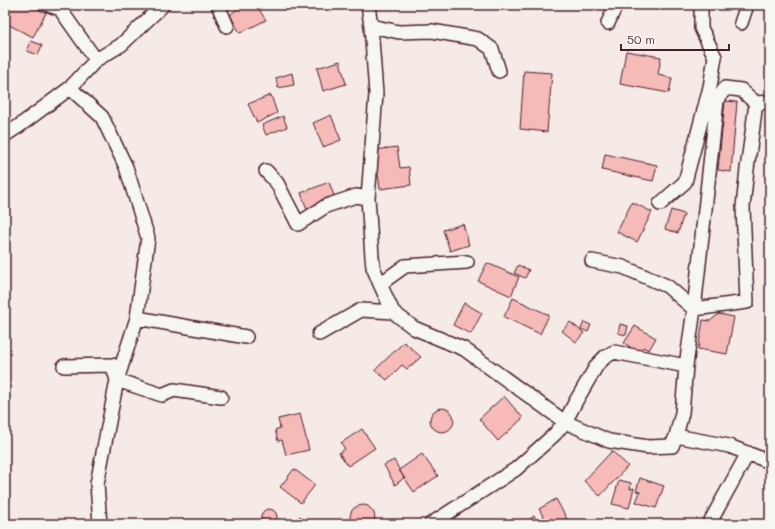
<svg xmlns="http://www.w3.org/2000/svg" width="775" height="529" font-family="Mali,sans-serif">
<rect width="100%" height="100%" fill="#f6eae7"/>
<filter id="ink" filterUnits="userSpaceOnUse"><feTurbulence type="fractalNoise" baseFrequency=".025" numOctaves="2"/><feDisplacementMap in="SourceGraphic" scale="8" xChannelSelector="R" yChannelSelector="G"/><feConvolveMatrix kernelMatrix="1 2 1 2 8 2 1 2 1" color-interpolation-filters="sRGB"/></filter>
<g filter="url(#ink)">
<path fill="#f6bab9" stroke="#4a1f2b" d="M 5,5 L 30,5 L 46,13 L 33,37 L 5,23 Z
M 242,5 L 256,5 L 266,20 L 240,33 L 230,15 Z
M 31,41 L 42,45 L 38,55 L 27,51 Z
M 626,51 L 661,57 L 658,75 L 672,78 L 669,93 L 620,84 Z
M 340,61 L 346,84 L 323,91 L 317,68 Z
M 524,71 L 552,73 L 547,132 L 520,129 Z
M 292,73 L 294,85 L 278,88 L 276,78 Z
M 271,95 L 277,113 L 257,123 L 248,104 Z
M 725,101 L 737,102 L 731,172 L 718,170 Z
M 331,115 L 341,140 L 323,147 L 313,123 Z
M 283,116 L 287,127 L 266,135 L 262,125 Z
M 397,147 L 400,168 L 409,167 L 411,185 L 380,189 L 375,150 Z
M 605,154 L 657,165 L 653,181 L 602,170 Z
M 329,182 L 336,201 L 308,212 L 301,193 Z
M 632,202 L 652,212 L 637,242 L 617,232 Z
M 671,210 L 684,214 L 678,233 L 665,229 Z
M 463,224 L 469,245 L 450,251 L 443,230 Z
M 487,263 L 519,277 L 511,296 L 478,281 Z
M 518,265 L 529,270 L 525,278 L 514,273 Z
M 513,298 L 549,315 L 540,334 L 504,317 Z
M 464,303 L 482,313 L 471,334 L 453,325 Z
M 719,314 L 734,317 L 727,354 L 698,349 L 703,320 L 710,321 Z
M 570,322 L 584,333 L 576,342 L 562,331 Z
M 584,322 L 591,325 L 588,332 L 581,329 Z
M 620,324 L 628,326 L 626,335 L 618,333 Z
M 635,326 L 656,338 L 649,350 L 643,347 L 639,353 L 624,343 Z
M 404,342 L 421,357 L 407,369 L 402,365 L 387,380 L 375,370 Z
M 504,396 L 523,418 L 498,441 L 479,419 Z
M430 420a12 12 0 1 1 24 0a12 12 0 1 1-24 0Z
M 300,414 L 309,450 L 286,455 L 282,440 L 278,441 L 275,430 L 280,428 L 278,419 Z
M 362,429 L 375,448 L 348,466 L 339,453 L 345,449 L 341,443 Z
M 612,451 L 628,466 L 600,496 L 584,481 Z
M 422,454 L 438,476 L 414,492 L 399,470 Z
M 394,460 L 404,478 L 395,485 L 384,465 Z
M 294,469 L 315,485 L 301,503 L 280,487 Z
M 640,478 L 664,486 L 656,508 L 636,502 L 640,492 L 636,491 Z
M 619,480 L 631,483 L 630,489 L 634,488 L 629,508 L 612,504 Z
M 556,499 L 567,519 L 558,524 L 548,524 L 539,509 Z
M 363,505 L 368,506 L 371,509 L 374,513 L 375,518 L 373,523 L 373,524 L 352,524 L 350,522 L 350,517 L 351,512 L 354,508 L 358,506 Z
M261 517a8 8 0 1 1 16 0a8 8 0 1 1-16 0Z
M 300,516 L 308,524 L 292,524 Z
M 534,516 L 540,524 L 524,524 Z
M 513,520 L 516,524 L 507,524 Z"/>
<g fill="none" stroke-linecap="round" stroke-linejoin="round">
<g stroke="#4a1f2b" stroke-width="16">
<path id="minor" d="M 49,5 L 60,9 L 96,60
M 218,5 L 227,26
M 368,5 L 371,26 L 376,94 L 368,198 L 372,257 L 373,267 L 380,284 L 393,312 L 414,328 L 464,349 L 565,422 L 609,441 L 648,447 L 672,446 L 676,436 L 682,413 L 686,366 L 694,309 L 717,101 L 725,88 L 741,90 L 756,103 L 770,102
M 608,23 L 616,5
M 741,23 L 747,5
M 371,26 L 399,32 L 432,31 L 478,39 L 492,49 L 499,71
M 70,88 L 102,117 L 126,167 L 148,238 L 137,318 L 117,380 L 97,484 L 100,524
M 5,135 L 19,126 L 70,88 L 96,60 L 121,45 L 163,5
M 266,171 L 277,183 L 298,224 L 326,206 L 356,196 L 368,198
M 660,204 L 685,182 L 710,87 L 715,57 L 701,28 L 701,11 L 702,5
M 592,261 L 623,267 L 667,286 L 694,309 L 747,302 L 743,207 L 747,169 L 753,126 L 756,103
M 380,284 L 405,266 L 467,262
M 137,318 L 246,337
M 319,334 L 361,310 L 393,312
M 64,366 L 112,365 L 117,380 L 162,395 L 174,390 L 221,397
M 676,436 L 729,446 L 770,462
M 431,524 L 516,469 L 555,434 L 565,422 L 576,401 L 597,365 L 605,357 L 614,352 L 686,366
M 709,524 L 748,453"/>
</g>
<use href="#minor" stroke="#f6f6f2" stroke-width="13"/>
</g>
</g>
<rect width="775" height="529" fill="none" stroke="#f6f6f2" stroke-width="20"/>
<rect x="10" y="10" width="755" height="509" fill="none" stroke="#4a1f2b" stroke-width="1.5" filter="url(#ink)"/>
<path d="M621 44v6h108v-6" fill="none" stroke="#4a1f2b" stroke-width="2"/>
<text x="627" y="44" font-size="12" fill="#4a1f2b" stroke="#f6f6f2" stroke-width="3" paint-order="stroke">50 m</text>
</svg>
